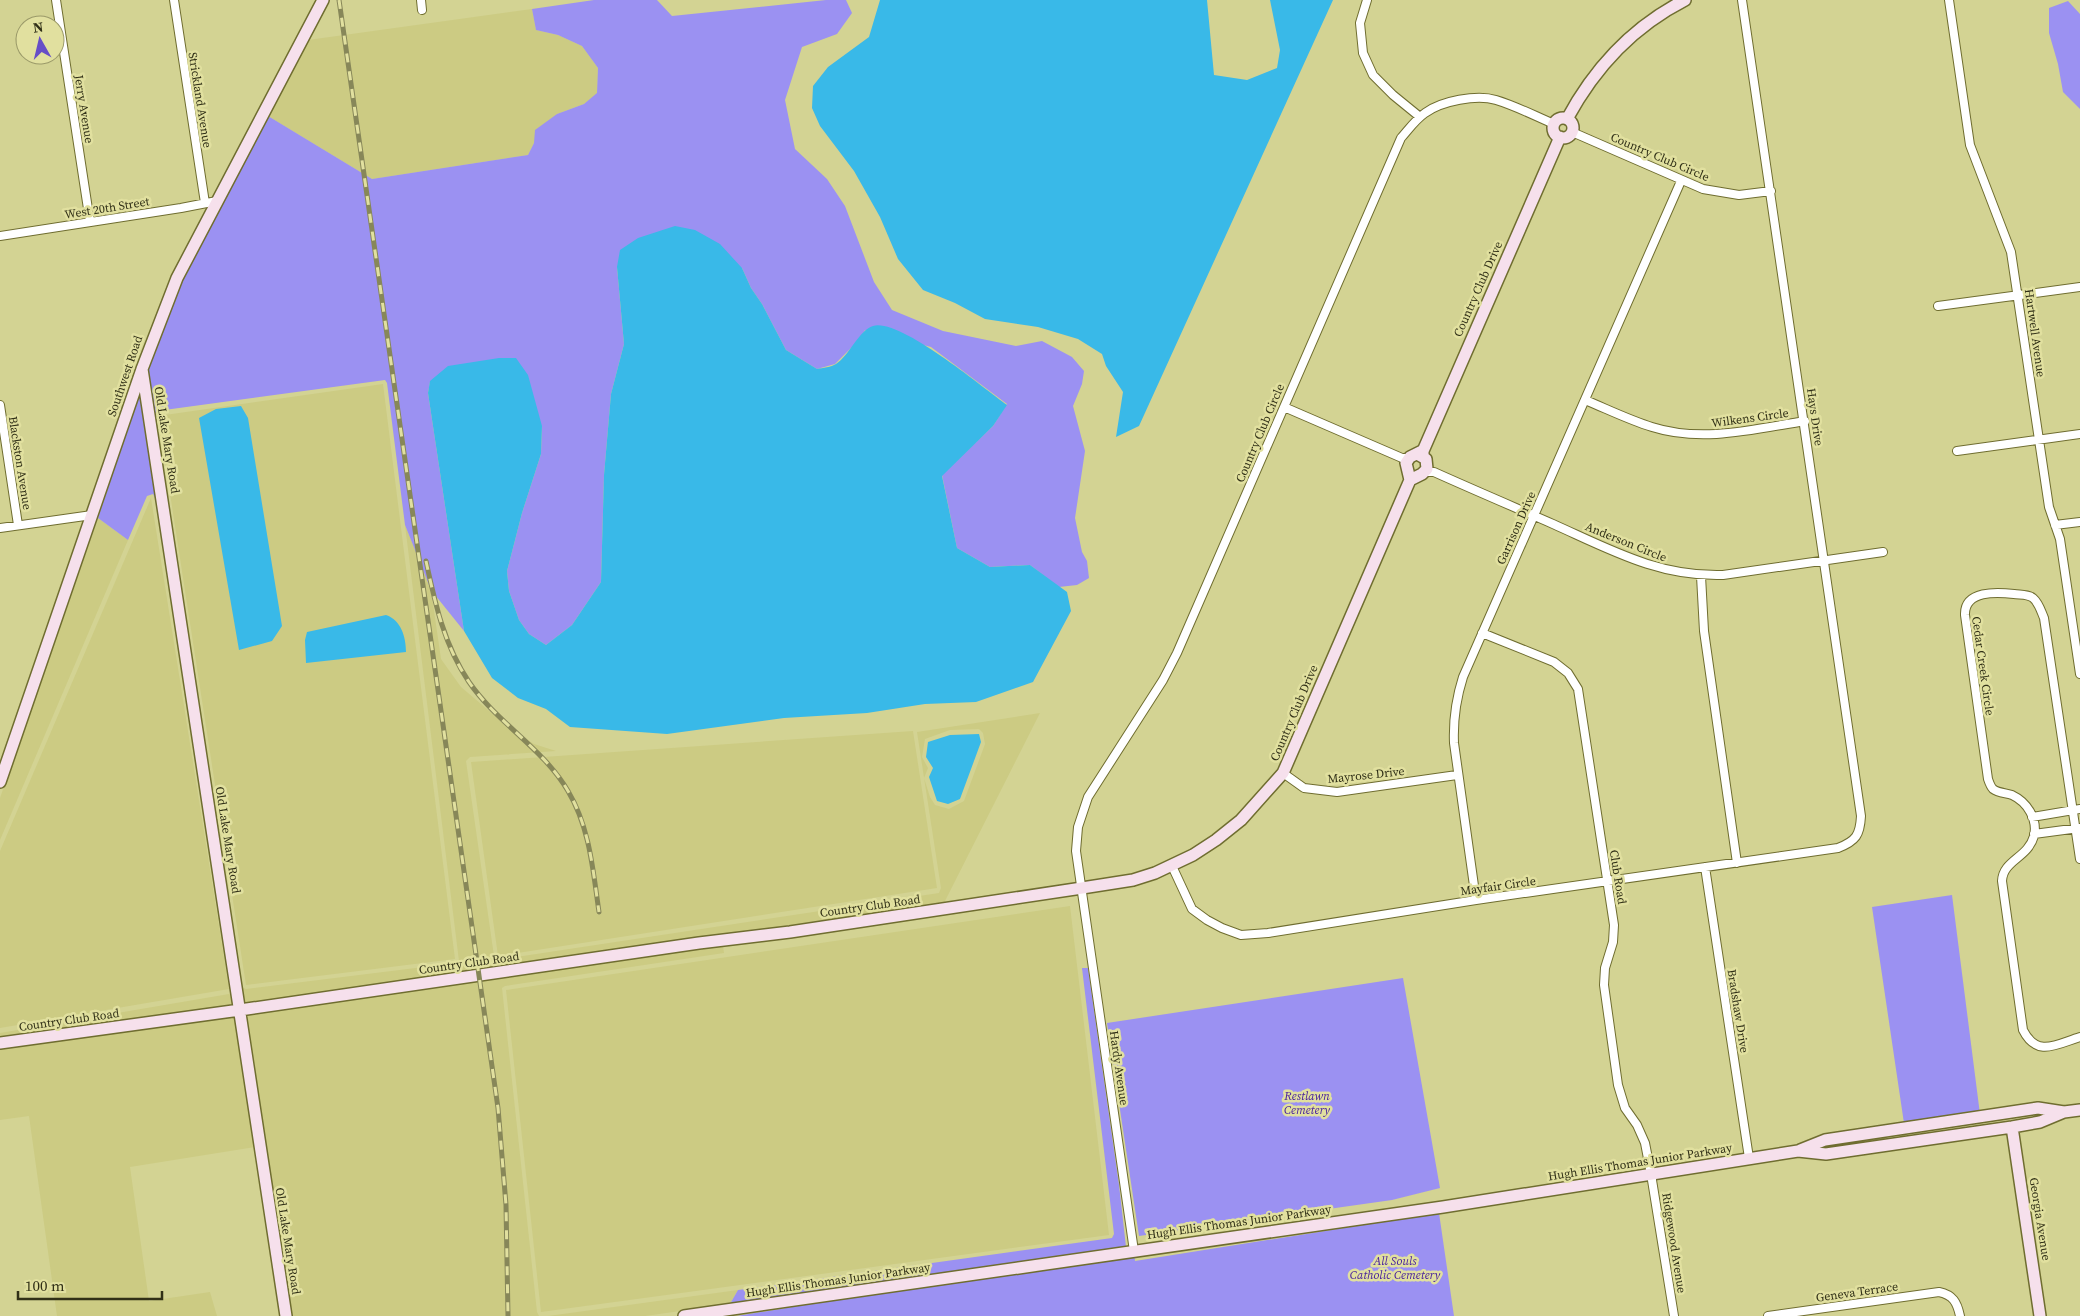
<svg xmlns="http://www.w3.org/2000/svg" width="2080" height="1316" font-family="'Source Serif 4',serif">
<rect width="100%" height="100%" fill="#d3d393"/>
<path fill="#cccb83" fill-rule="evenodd" d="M 532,9 L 536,30 L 558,35 L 582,46 L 598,68 L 597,94 L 584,104 L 557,114 L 534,143 L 528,155 L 372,179 L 268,116 L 308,40 Z
M 383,384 L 455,959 L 246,985 L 158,416 Z
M 151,498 L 229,989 L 0,1028 L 0,851 Z
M 98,518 L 128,540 L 0,840 L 0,798 Z
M 405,525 L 431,590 L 441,659 L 461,687 L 513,731 L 534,744 L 556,751 L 470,757 L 466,761 L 494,956 L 497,960 L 939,893 L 941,888 L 917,732 L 1040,713 L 944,903 L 244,1004 L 242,987 L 246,989 L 456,963 L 459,961 ZM 979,729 L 983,733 L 985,744 L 964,801 L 949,809 L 935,805 L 930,797 L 924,778 L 928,768 L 922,757 L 925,739 L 950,730 Z
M 913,731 L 937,888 L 498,956 L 471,762 Z
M 1070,906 L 1109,1235 L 541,1312 L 506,990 Z
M 723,946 L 724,953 L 505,986 L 502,988 L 537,1312 L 539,1316 L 291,1316 L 246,1015 Z
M 232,992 L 235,1006 L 0,1038 L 0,1033 L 229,994 Z
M 236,1017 L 255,1147 L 130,1167 L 149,1301 L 210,1292 L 217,1316 L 57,1316 L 29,1116 L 0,1120 L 0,1049 Z
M 738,1290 L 730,1304 L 645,1316 L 548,1316 Z"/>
<path fill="#9b91f2" d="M 594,0 L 657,0 L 672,16 L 826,0 L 846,0 L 852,13 L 837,34 L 802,47 L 785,100 L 795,149 L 827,179 L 845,206 L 874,282 L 892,310 L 943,331 L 1016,346 L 1042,341 L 1072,357 L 1084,371 L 1082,384 L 1073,406 L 1085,451 L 1075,518 L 1082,552 L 1087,561 L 1089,578 L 1077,585 L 1059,587 L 1030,565 L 990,567 L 957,548 L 942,475 L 993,426 L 1007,404 L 931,347 L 865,330 L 858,341 L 835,364 L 817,369 L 786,350 L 762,304 L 751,288 L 742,268 L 617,267 L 624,344 L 611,394 L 604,475 L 601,582 L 572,625 L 546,645 L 529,634 L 519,620 L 509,591 L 507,571 L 522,513 L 541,454 L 542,426 L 430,382 L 428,393 L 464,631 L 431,590 L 405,525 L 387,383 L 385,380 L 157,411 L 154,415 L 147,371 L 181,281 L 220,206 L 222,205 L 222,202 L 268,116 L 372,179 L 528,155 L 534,143 L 535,130 L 557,114 L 584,104 L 597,93 L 598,68 L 582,46 L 558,35 L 536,30 L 532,9 Z
M 2068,1 L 2080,14 L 2080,109 L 2063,92 L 2058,64 L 2049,33 L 2049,8 Z
M 140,391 L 167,569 L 155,498 L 153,494 L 147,496 L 128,540 L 98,518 Z
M 1952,895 L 1981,1122 L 1905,1130 L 1872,907 Z
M 1082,968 L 1088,968 L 1119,1185 L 1126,1247 L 730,1304 L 738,1290 L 1112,1238 L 1114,1234 Z
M 1403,978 L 1440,1188 L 1392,1200 L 1139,1236 L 1107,1023 Z
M 1439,1213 L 1454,1316 L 737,1316 L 1134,1251 L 1135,1261 Z"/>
<path fill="#39b9e8" d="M 880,0 L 1207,0 L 1214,75 L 1247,80 L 1277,68 L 1280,50 L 1270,0 L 1333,0 L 1139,426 L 1116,437 L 1123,392 L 1106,366 L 1102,354 L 1078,339 L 1038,327 L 985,319 L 955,303 L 923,290 L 898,259 L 880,217 L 854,171 L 820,126 L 812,108 L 813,86 L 828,67 L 869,37 Z
M 675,226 L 695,230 L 720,244 L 742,268 L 751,288 L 762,304 L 786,350 L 817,369 C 823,368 831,367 836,364 C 849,356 859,330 873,326 C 900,318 983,388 1007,405 L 993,426 L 942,476 L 957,548 L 990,567 L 1030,565 L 1067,592 L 1071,611 L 1033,682 L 976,702 L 925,704 L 867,713 L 784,718 L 667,734 L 570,727 L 546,709 L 518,698 L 492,678 L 464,631 L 428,393 L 430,381 L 448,366 L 499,358 L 516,358 L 528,375 L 542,426 L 541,454 L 522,513 L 507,571 L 509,591 L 519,620 L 529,634 L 546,645 L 572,625 L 601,582 L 604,475 L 611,394 L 624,344 L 617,267 L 620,250 L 638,238 Z
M 241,406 L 248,418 L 282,626 L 272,641 L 239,650 L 199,418 L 216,409 Z
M 386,615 C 401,620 406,637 406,652 L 306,663 L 305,640 L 307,632 Z
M 979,734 L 981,742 L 960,799 L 948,804 L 937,801 L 929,777 L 933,768 L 926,757 L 928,742 L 950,735 Z"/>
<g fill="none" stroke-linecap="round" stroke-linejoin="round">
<g stroke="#6f6d30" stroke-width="10">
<path id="street" d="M 56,0 L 90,222
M 174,0 L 205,203
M 421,0 L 422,10
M 1367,0 L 1360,23 L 1363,53 L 1373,75 L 1393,95 L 1420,117
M 1949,0 L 1970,145 L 2011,252 L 2049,507 L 2060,539 L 2080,674
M 1572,132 L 1703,189 L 1739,195 L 1771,191
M 0,236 L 181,208 L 217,201
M 1938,306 L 2080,287
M 1585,400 C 1607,409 1629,420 1652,427 C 1702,443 1755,429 1805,421
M 0,405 L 18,525
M 1284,407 L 1402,458 L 1409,458
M 1957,451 L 2080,434
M 1425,472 L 1434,472 C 1474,490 1514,507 1553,524 C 1611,550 1659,577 1723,575 L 1883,552
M 2055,525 L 2080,522
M 0,528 L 92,515
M 1701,576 L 1704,631 L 1737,863
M 1482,633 L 1554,662 L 1568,673 L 1578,689 L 1614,925 L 1613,942 L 1605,968 L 1604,985 L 1618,1085 L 1625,1108 L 1637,1125 L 1645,1143 L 1651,1174 L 1674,1316
M 1283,773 L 1304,788 L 1337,792 L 1457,775
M 2032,817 L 2080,809
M 2034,834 L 2079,828
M 2080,859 L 2044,618 C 2041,611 2039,603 2033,598 C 2028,594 2020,595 2014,594 C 1997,592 1964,590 1965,615 L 1988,779 C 1989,782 1991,787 1993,789 C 1998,793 2006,793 2012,795 C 2027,802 2038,819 2034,836 C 2028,858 2003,860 2002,881 L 2023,1030 C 2037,1058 2057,1044 2080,1037
M 1172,866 L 1192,909 L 1207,920 L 1222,928 L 1241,935 L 1268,933 L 1476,900 L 1838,848 C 1856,841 1860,835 1861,816 L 1742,0
M 1705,867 L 1749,1158
M 1476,900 L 1454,743 C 1453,719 1456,699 1463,677 L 1681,181
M 1134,1251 L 1076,851 L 1078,827 L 1088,797 L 1163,680 L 1177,653 L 1401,138 C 1409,129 1415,120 1425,113 C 1441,101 1477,94 1496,100 C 1516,106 1535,116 1554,124
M 1768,1316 L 1939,1292 C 1953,1295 1957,1302 1960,1316"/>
</g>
<g stroke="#6f6d30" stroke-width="14">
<path id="secondary" d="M1553 128a10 10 0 1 1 20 0a10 10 0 1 1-20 0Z
M 1567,119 C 1595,67 1632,27 1685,0
M 142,369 L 286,1316
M 1423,456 L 1423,451 L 1560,137
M 1410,480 L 1406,463 L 1410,457 L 1422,451
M 0,782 L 142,369 L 177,278 L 323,0
M 0,1043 L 240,1010 L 699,943 L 790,932 L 1082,888 L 1133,880 L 1155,873 L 1193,855 L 1216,840 L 1241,820 L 1283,773 L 1410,480 L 1422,474 L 1427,469 L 1426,459 L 1417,454
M 2012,1127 L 2040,1316
M 1800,1150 L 1825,1140 L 2038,1108 L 2064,1112
M 684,1316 L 1443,1207 L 1798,1151 L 1826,1154 L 2012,1127 L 2040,1122 L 2064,1112 L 2080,1110"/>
</g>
<use href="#street" stroke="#fff" stroke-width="8"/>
<use href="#secondary" stroke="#f6e0ec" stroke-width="11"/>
<g stroke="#878759" stroke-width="5">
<path id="rail" d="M 339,0 L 498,1108 L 506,1205 L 508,1316
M 426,561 C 435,603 444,645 469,682 C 497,723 543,748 568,791 C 590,828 593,871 599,912"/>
</g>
<use href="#rail" stroke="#e1e09f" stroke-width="3" stroke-dasharray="9" stroke-linecap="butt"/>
</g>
<g text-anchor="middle" stroke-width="5" stroke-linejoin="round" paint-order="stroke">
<g font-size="12" fill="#313017" stroke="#e1e09f">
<text transform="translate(200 100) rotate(81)" y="4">Strickland Avenue</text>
<text transform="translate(84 109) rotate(81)" y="4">Jerry Avenue</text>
<text transform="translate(1660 157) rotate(23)" y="4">Country Club Circle</text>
<text transform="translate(107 208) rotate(-9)" y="4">West 20th Street</text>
<text transform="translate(1478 289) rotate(-66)" y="4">Country Club Drive</text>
<text transform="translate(2035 333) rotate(82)" y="4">Hartwell Avenue</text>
<text transform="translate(125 376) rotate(-71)" y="4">Southwest Road</text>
<text transform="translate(1815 417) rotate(82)" y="4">Hays Drive</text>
<text transform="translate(1750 418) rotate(-8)" y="4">Wilkens Circle</text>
<text transform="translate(1260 433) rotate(-67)" y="4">Country Club Circle</text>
<text transform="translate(167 440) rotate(81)" y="4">Old Lake Mary Road</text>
<text transform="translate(20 463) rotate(81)" y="4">Blackston Avenue</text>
<text transform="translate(1516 528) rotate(-66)" y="4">Garrison Drive</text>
<text transform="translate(1626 542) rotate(22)" y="4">Anderson Circle</text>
<text transform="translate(1983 666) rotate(82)" y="4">Cedar Creek Circle</text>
<text transform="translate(1294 713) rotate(-67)" y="4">Country Club Drive</text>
<text transform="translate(1366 775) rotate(-6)" y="4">Mayrose Drive</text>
<text transform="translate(228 840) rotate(81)" y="4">Old Lake Mary Road</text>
<text transform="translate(1618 877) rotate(81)" y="4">Club Road</text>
<text transform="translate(1498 886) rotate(-8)" y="4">Mayfair Circle</text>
<text transform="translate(870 906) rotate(-8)" y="4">Country Club Road</text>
<text transform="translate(469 963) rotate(-8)" y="4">Country Club Road</text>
<text transform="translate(1738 1011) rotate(81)" y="4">Bradshaw Drive</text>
<text transform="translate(69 1020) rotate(-8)" y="4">Country Club Road</text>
<text transform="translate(1119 1068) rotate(82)" y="4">Hardy Avenue</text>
<text transform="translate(1640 1162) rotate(-9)" y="4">Hugh Ellis Thomas Junior Parkway</text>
<text transform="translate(2040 1219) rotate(81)" y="4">Georgia Avenue</text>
<text transform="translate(1239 1222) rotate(-8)" y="4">Hugh Ellis Thomas Junior Parkway</text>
<text transform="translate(288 1241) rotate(81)" y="4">Old Lake Mary Road</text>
<text transform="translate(1674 1243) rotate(81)" y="4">Ridgewood Avenue</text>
<text transform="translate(838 1280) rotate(-8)" y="4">Hugh Ellis Thomas Junior Parkway</text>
<text transform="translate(1857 1292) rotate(-8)" y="4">Geneva Terrace</text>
</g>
<g font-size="12" font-style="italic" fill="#431b9d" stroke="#e1e09f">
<text x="1307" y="1100">Restlawn<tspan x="1307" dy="14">Cemetery</tspan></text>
<text x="1395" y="1265">All Souls<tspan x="1395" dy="14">Catholic Cemetery</tspan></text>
</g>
</g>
<g transform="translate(40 40) rotate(352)"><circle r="24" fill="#e1e09f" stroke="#9b9a69"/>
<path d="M0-4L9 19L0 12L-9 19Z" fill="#664ec7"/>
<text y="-8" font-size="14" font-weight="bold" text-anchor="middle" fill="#313017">N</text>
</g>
<path d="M18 1291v8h144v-8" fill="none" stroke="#313017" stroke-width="2.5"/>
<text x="25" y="1291" font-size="15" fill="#313017" stroke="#e1e09f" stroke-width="4" paint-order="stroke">100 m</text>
</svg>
